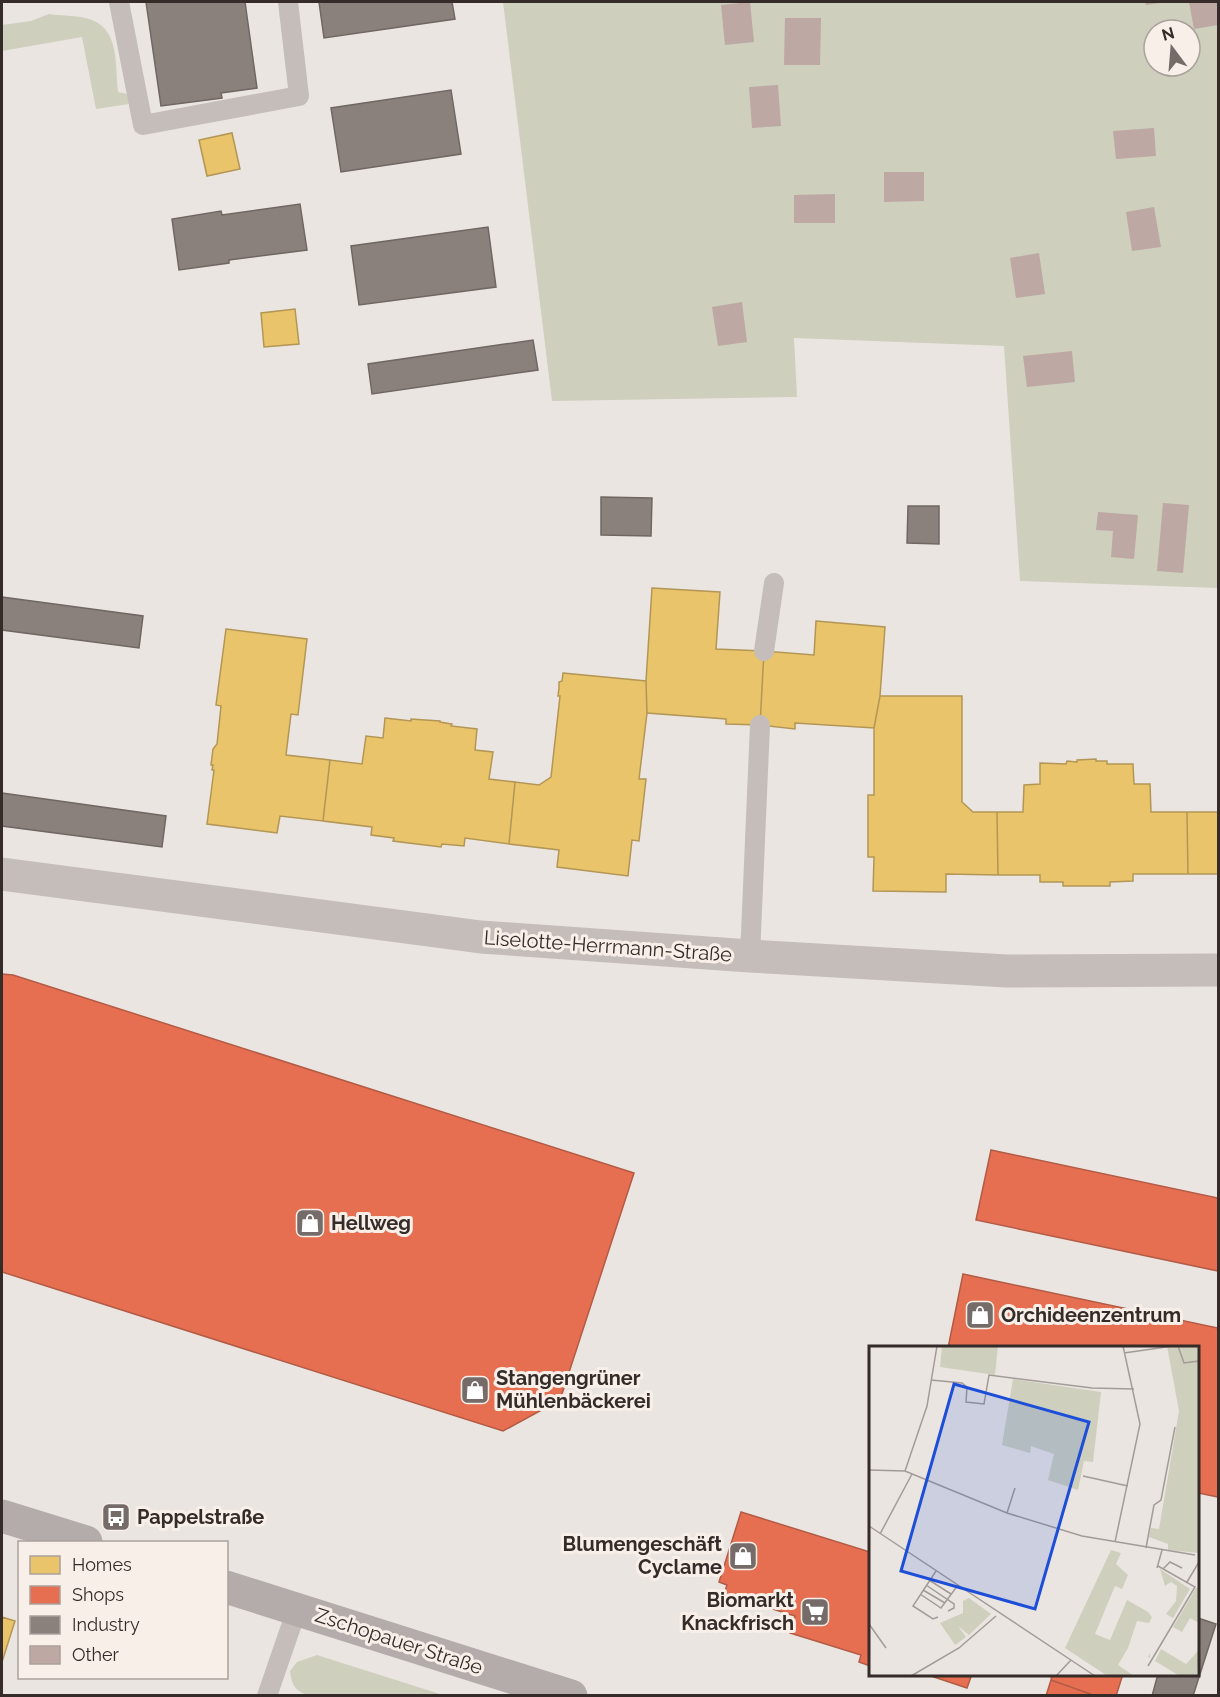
<svg xmlns="http://www.w3.org/2000/svg" width="1220" height="1697" font-family="Raleway,sans-serif">
<rect width="100%" height="100%" fill="#ebe5e1"/>
<path fill="#cecfbd" fill-rule="evenodd" d="M 503,2 L 1218,2 L 1218,588 L 1020,581 L 1004,346 L 794,338 L 797,397 L 552,401 ZM 1154,30 L 1190,30 L 1190,66 L 1154,66 Z
M 49,14 C 62,16 80,15 92,20 C 120,31 115,67 118,92 L 127,94 L 129,104 L 96,109 L 82,37 L 2,51 L 2,25 L 31,21 Z
M 317,1655 L 443,1695 L 310,1696 C 296,1691 292,1687 290,1671 L 297,1662 Z"/>
<path fill="#e9c46a" stroke="#b39656" stroke-width="1.5" d="M 232,133 L 240,169 L 207,176 L 199,140 Z
M 295,309 L 299,344 L 264,347 L 261,313 Z
M 652,588 L 720,592 L 716,649 L 764,651 L 760,725 L 726,724 L 726,719 L 647,713 L 646,681 Z
M 816,621 L 885,627 L 880,696 L 874,728 L 795,723 L 795,729 L 760,725 L 764,651 L 814,655 Z
M 226,629 L 307,639 L 298,715 L 291,714 L 286,755 L 330,760 L 323,821 L 280,816 L 277,833 L 207,824 L 214,770 L 212,770 L 213,765 L 211,765 L 213,749 L 217,744 L 221,706 L 216,705 Z
M 563,673 L 646,681 L 647,713 L 639,779 L 646,779 L 639,841 L 632,840 L 628,876 L 557,867 L 559,850 L 509,844 L 515,782 L 539,785 L 551,777 L 560,696 L 558,696 L 559,688 L 559,682 L 562,681 Z
M 880,696 L 962,696 L 962,802 L 973,812 L 997,812 L 998,875 L 946,874 L 946,892 L 873,891 L 874,857 L 868,857 L 868,795 L 874,795 L 874,728 Z
M 385,718 L 411,721 L 411,719 L 440,721 L 440,722 L 452,724 L 451,726 L 477,729 L 475,750 L 493,752 L 489,779 L 515,782 L 509,844 L 465,838 L 464,846 L 442,844 L 441,847 L 393,841 L 394,838 L 371,835 L 372,827 L 323,821 L 330,760 L 362,764 L 366,736 L 383,738 Z
M 1096,759 L 1096,761 L 1107,761 L 1107,764 L 1133,764 L 1134,784 L 1150,784 L 1151,812 L 1187,812 L 1188,874 L 1133,874 L 1133,881 L 1110,882 L 1110,886 L 1063,886 L 1063,882 L 1040,882 L 1040,875 L 998,875 L 997,812 L 1023,812 L 1024,785 L 1040,784 L 1040,763 L 1066,764 L 1067,761 L 1077,762 L 1077,760 Z
M 1187,812 L 1218,812 L 1218,874 L 1188,874 Z
M 2,1617 L 15,1621 L 2,1662 Z"/>
<path fill="#e76f51" stroke="#b25b45" stroke-width="1.5" d="M 2,974 L 13,975 L 634,1173 L 560,1400 L 503,1431 L 2,1272 Z
M 991,1150 L 1218,1198 L 1218,1271 L 976,1220 Z
M 963,1274 L 1218,1328 L 1218,1497 L 1198,1493 L 1198,1348 L 948,1348 Z
M 741,1512 L 870,1552 L 870,1666 L 859,1662 L 861,1655 L 790,1633 L 795,1616 L 724,1594 L 727,1585 L 719,1582 Z
M 925,1674 L 972,1674 L 967,1688 Z
M 1052,1674 L 1123,1674 L 1116,1696 L 1096,1696 L 1051,1680 Z
M 1051,1680 L 1096,1696 L 1046,1696 Z"/>
<path fill="#8a817c" stroke="#706763" stroke-width="1.5" d="M 146,2 L 245,2 L 257,88 L 221,93 L 222,98 L 161,106 Z
M 319,2 L 452,2 L 455,19 L 324,38 Z
M 451,90 L 461,154 L 341,172 L 331,108 Z
M 300,204 L 307,250 L 229,260 L 229,263 L 179,270 L 172,219 L 221,211 L 222,215 Z
M 488,227 L 496,287 L 359,305 L 351,246 Z
M 533,340 L 538,370 L 372,394 L 368,364 Z
M 601,497 L 652,498 L 651,536 L 601,535 Z
M 908,506 L 939,506 L 939,544 L 907,543 Z
M 2,597 L 143,616 L 139,648 L 2,630 Z
M 2,793 L 166,816 L 162,847 L 2,826 Z
M 1198,1618 L 1216,1624 L 1193,1696 L 1152,1696 L 1158,1674 L 1198,1674 Z"/>
<path fill="#bda8a4" d="M 750,2 L 754,42 L 725,45 L 721,5 Z
M 1145,2 L 1159,2 L 1160,3 L 1146,5 Z
M 1189,2 L 1218,2 L 1218,25 L 1194,29 Z
M 785,18 L 821,18 L 820,65 L 784,65 Z
M 778,85 L 781,126 L 752,128 L 749,87 Z
M 1154,128 L 1156,156 L 1116,159 L 1113,131 Z
M 884,172 L 924,172 L 924,201 L 884,202 Z
M 835,194 L 835,223 L 794,223 L 794,195 Z
M 1154,207 L 1161,247 L 1132,251 L 1126,212 Z
M 1039,253 L 1045,294 L 1016,298 L 1010,258 Z
M 742,302 L 747,342 L 718,346 L 712,307 Z
M 1072,351 L 1075,382 L 1027,387 L 1023,356 Z
M 1163,503 L 1189,505 L 1183,573 L 1157,571 Z
M 1098,512 L 1138,515 L 1134,559 L 1111,557 L 1113,531 L 1096,530 Z"/>
<g fill="none" stroke-linecap="round" stroke-linejoin="round">
<path stroke="#c4bdba" stroke-width="20" d="M 119,2 L 143,125 L 299,96 L 288,2
M 764,651 L 774,583
M 750,956 L 760,725
M 267,1696 L 297,1609"/>
<path stroke="#c4bdba" stroke-width="33" d="M 2,874 L 481,937 L 750,956 L 1007,971 L 1218,970"/>
<path stroke="#b3acaa" stroke-width="33" d="M 2,1516 L 86,1542
M 226,1587 L 571,1696"/>
</g>
<defs>
<g id="shop-square" transform="scale(1.5)"><rect x="-9" y="-9" width="18" height="18" rx="4" fill="#756c69" stroke="#f8efe9"/><path d="M-5-2.5h2.3a2.7 3.5 0 0 1 5.4 0H5L5.5 6h-11ZM-1.5-2.5h3a1.5 2.3 0 0 0-3 0Z" fill="#fff"/></g>
<g id="bus-square" transform="scale(1.5)"><rect x="-9" y="-9" width="18" height="18" rx="4" fill="#756c69" stroke="#f8efe9"/><path d="M-5-6H5V4H4V6H2V4H-2V6H-4V4H-5ZM-3.5-4V0h7V-4ZM-3.5 1.2v1.5H-2V1.2ZM2 1.2v1.5H3.5V1.2Z" fill="#fff"/></g>
<g id="supermarket-square" transform="scale(1.5)"><rect x="-9" y="-9" width="18" height="18" rx="4" fill="#756c69" stroke="#f8efe9"/><path d="M-6-5.5h2.5l.6 2H6L4.5 2H-2.5L-4.4-4H-6ZM-1.5 3.2a1.3 1.3 0 1 0 .1 0ZM3 3.2a1.3 1.3 0 1 0 .1 0Z" fill="#fff"/></g>
</defs>
<g fill-rule="evenodd">
<use href="#shop-square" x="310" y="1223"/>
<use href="#shop-square" x="980" y="1315"/>
<use href="#shop-square" x="475" y="1390"/>
<use href="#bus-square" x="116" y="1517"/>
<use href="#shop-square" x="743" y="1556"/>
<use href="#supermarket-square" x="815" y="1612"/>
</g>
<g text-anchor="middle" stroke-width="6" stroke-linejoin="round" paint-order="stroke">
<g font-size="20" fill="#352b29" stroke="#f8efe9">
<text transform="translate(608 946) rotate(4)" y="7">Liselotte-Herrmann-Straße</text>
<text transform="translate(399 1641) rotate(18)" y="7">Zschopauer Straße</text>
</g>
<g font-size="20" font-weight="bold" fill="#352b29" stroke="#f8efe9" text-anchor="start">
<text x="331" y="1230">Hellweg</text>
<text x="1001" y="1322">Orchideenzentrum</text>
<text x="496" y="1385">Stangengrüner<tspan x="496" dy="23">Mühlenbäckerei</tspan></text>
<text x="137" y="1524">Pappelstraße</text>
<text x="722" y="1551" text-anchor="end">Blumengeschäft<tspan x="722" dy="23">Cyclame</tspan></text>
<text x="794" y="1607" text-anchor="end">Biomarkt<tspan x="794" dy="23">Knackfrisch</tspan></text>
</g>
</g>
<g transform="translate(869 1346)">
<rect width="330" height="330" fill="#ebe5e1"/>
<path d="M 73,0 L 129,0 L 126,29 L 71,21 ZM 298,0 L 330,0 L 330,207 L 299,204 L 299,198 L 280,191 L 282,182 L 290,183 L 310,65 ZM 144,33 L 232,46 L 224,116 L 215,115 L 209,144 L 179,134 L 185,108 L 162,100 L 161,107 L 133,99 ZM 242,204 L 252,207 L 247,218 L 259,229 L 253,243 L 246,240 L 226,288 L 241,294 L 258,254 L 279,266 L 283,271 L 280,277 L 268,275 L 259,302 L 279,311 L 281,307 L 281,312 L 259,302 L 249,319 L 265,330 L 237,329 L 196,302 ZM 291,223 L 321,243 L 304,272 L 297,268 L 307,255 L 308,240 L 302,236 L 296,240 ZM 327,242 L 330,242 L 330,277 L 321,272 L 313,286 L 304,281 ZM 100,252 L 122,268 L 100,289 L 89,280 L 97,291 L 86,299 L 71,277 L 94,267 L 94,255 ZM 292,303 L 317,318 L 330,304 L 328,329 L 309,329 L 286,315 Z" fill="#cecfbd"/>
<path fill="none" stroke="#a29b97" stroke-width="1.5" d="M 309,0 L 315,17 L 330,15M 255,7 L 304,0M 62,34 L 93,37 L 98,41 L 97,56 L 115,58 L 120,29 L 223,42 L 265,43M 0,124 L 36,125 L 138,167 L 213,190 L 326,209M 36,125 L 58,60 L 68,0M 214,130 L 259,140M 138,167 L 146,142M 0,180 L 226,330M 11,188 L 43,128M 246,196 L 271,78 L 254,0M 277,202 L 285,159 L 292,154 L 306,81M 288,222 L 293,204M 294,223 L 301,216 L 313,222M 67,225 L 44,260 L 64,273 L 69,271M 60,234 L 82,248M 318,236 L 330,216M 57,239 L 85,258 L 85,262 L 79,265M 54,244 L 76,257M 51,248 L 72,262 L 89,239M 0,278 L 17,302M 279,320 L 326,241 L 289,220M 42,330 L 90,302 L 127,270M 187,330 L 202,314"/>
<path fill="#1d4ed8" fill-opacity="0.15" stroke="#1d4ed8" stroke-width="3" d="M 85,38 L 220,76 L 166,263 L 32,225 Z"/>
<rect width="330" height="330" fill="none" stroke="#352b29" stroke-width="3"/>
</g>
<rect width="1220" height="1697" fill="none" stroke="#352b29" stroke-width="6"/>
<rect x="18" y="1541" width="210" height="138" fill="#f8efe9" stroke="#aaa19c" stroke-width="1.5"/>
<rect x="30" y="1556" width="30" height="18" fill="#e9c46a" stroke="#aaa19c" stroke-width="1.5"/>
<text x="72" y="1571" font-size="18" fill="#352b29">Homes</text>
<rect x="30" y="1586" width="30" height="18" fill="#e76f51" stroke="#aaa19c" stroke-width="1.5"/>
<text x="72" y="1601" font-size="18" fill="#352b29">Shops</text>
<rect x="30" y="1616" width="30" height="18" fill="#8a817c" stroke="#aaa19c" stroke-width="1.5"/>
<text x="72" y="1631" font-size="18" fill="#352b29">Industry</text>
<rect x="30" y="1646" width="30" height="18" fill="#bda8a4" stroke="#aaa19c" stroke-width="1.5"/>
<text x="72" y="1661" font-size="18" fill="#352b29">Other</text>
<g transform="translate(1172 48) rotate(344)"><circle r="28" fill="#f8efe9" stroke="#aaa19c" stroke-width="1.5"/>
<path d="M0-4.5L10 22L0 15L-10 22Z" fill="#756c69"/>
<text y="-9" font-size="16" font-weight="bold" text-anchor="middle" fill="#352b29">N</text>
</g>
</svg>
